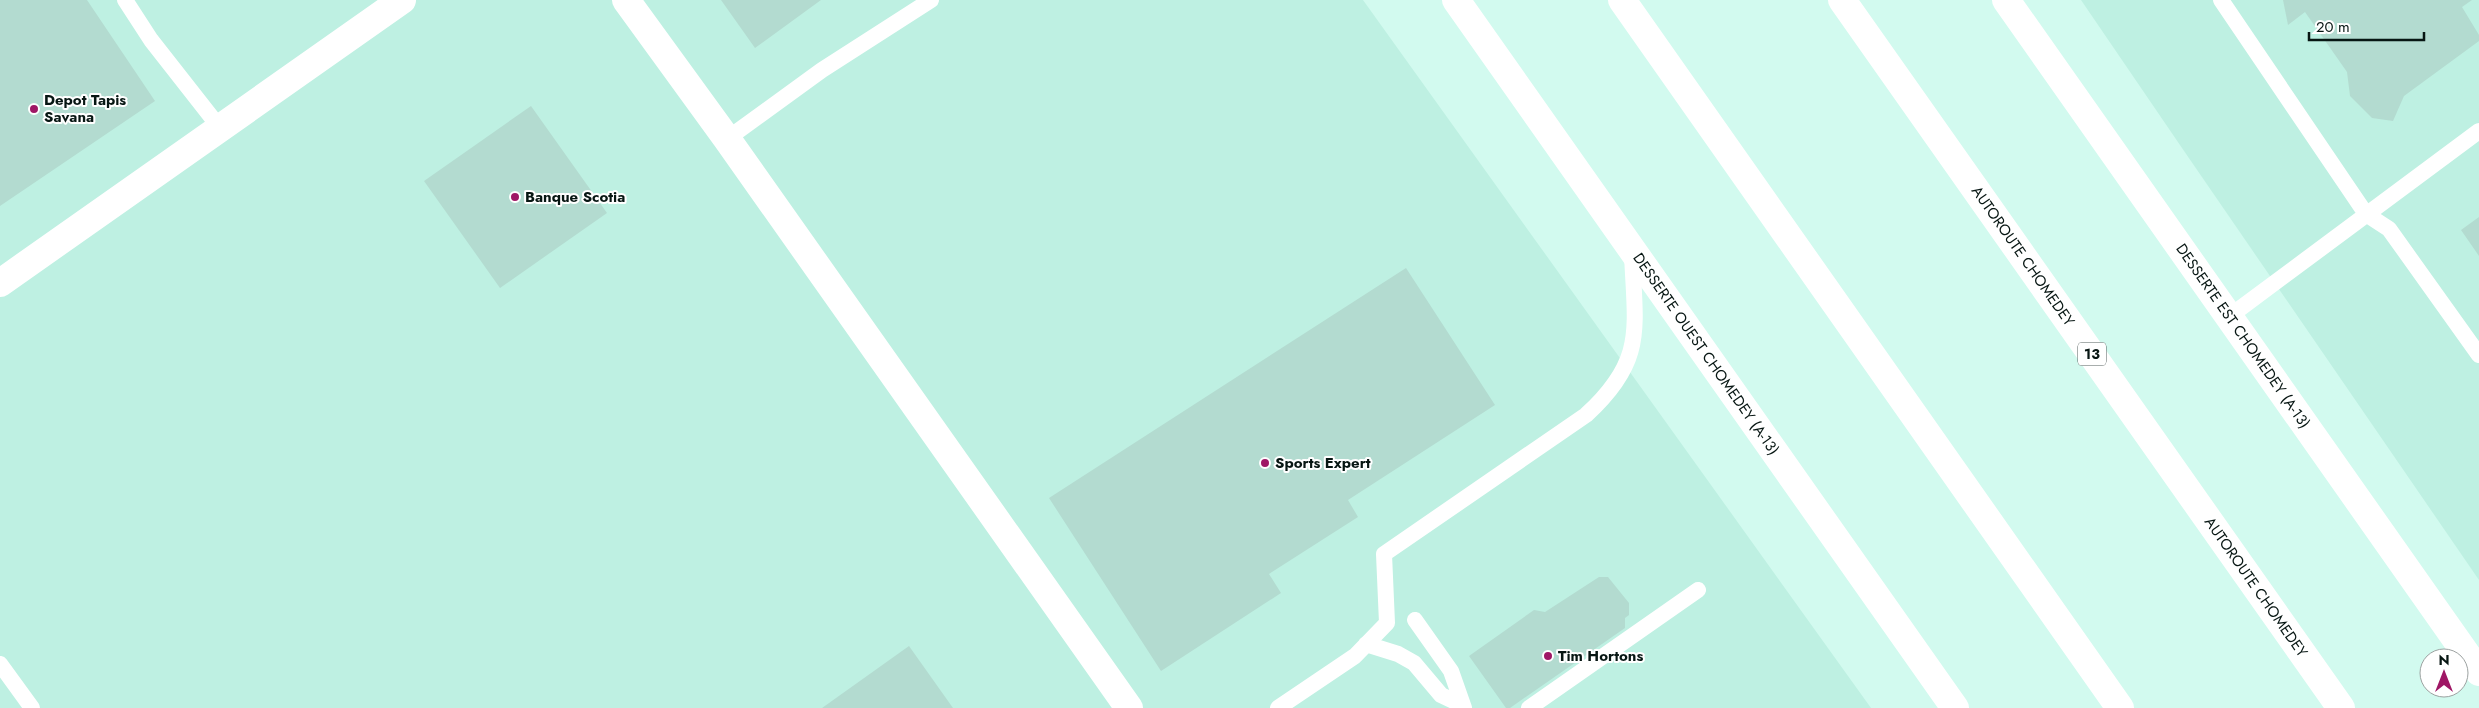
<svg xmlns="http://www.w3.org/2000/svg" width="2479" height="708" font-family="Jost,sans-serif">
<rect width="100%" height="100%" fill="#d2faef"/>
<path fill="#bef0e2" d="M 0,0 L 1363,0 L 1871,708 L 0,708 Z
M 2081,0 L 2479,0 L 2479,580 L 2182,148 Z"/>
<path fill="#b3dbd0" d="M 0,0 L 87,0 L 155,101 L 0,206 Z
M 721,0 L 821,0 L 755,48 Z
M 2283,0 L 2472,0 L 2462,7 L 2479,35 L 2479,41 L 2404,96 L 2393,121 L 2372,118 L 2350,96 L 2347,72 L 2305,12 L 2288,25 Z
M 531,106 L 607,213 L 500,288 L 424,181 Z
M 2479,217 L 2479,256 L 2461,230 Z
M 1406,268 L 1495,405 L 1348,500 L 1358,517 L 1269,574 L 1281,593 L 1161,671 L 1049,498 Z
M 1599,577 L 1608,577 L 1629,603 L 1629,615 L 1625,618 L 1625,628 L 1510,708 L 1506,708 L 1469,656 L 1534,610 L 1545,612 Z
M 909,646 L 953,708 L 822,708 Z"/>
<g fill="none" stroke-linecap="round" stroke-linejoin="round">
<path stroke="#fff" stroke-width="16" d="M 125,0 L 151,40 L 220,128
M 2221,0 L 2366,214 L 2389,229 L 2479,355
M 727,139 L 822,70 L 931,0
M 2230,316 L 2479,131
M 1415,620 L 1451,671 L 1464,708
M 1366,644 L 1398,654 L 1414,663 L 1441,695 L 1462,705
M 0,664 L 32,708
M 1278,708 L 1355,656 L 1387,623 L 1384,554 L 1586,415 C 1646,360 1635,329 1632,254
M 1529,708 L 1698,590"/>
<path stroke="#fff" stroke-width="28" d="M 626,0 L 727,139 L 1129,708
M 0,283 L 402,0"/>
<path stroke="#fff" stroke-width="28" d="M 1456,0 L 1955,708
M 2006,0 L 2479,672"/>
<path stroke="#fff" stroke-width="28" d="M 1622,0 L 2120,708
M 1842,0 L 2341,708"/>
</g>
<g fill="#9f1765" stroke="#fff" stroke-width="2">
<circle cx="34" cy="109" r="5"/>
<circle cx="515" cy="197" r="5"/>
<circle cx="1265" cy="463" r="5"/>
<circle cx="1548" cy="656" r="5"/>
</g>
<g text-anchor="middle" stroke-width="4" stroke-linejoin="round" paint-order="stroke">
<rect fill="#fff" stroke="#515c5a" stroke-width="1" x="2078" y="342.5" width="28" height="23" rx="4"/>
<g font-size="14" font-weight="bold" fill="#071613">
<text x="2092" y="359">13</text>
</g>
<g font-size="15" font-weight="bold" fill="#071613" stroke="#fff" text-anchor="start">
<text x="44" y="105">Depot Tapis<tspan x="44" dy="17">Savana</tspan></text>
<text x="525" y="202">Banque Scotia</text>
<text x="1275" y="468">Sports Expert</text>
<text x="1558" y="661">Tim Hortons</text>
</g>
<g font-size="15" fill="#071613" stroke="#fff">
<text transform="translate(2023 256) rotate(55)" y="5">AUTOROUTE CHOMEDEY</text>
<text transform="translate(2243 336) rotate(55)" y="5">DESSERTE EST CHOMEDEY (A-13)</text>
<text transform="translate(1706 354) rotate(55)" y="5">DESSERTE OUEST CHOMEDEY (A-13)</text>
<text transform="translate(2256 587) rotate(55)" y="5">AUTOROUTE CHOMEDEY</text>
</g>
</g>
<g transform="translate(2444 673)"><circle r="24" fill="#ffffff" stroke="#9ca2a1"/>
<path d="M0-4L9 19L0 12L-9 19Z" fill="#9f1765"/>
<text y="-8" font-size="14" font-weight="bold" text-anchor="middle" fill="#071613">N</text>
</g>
<path d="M2309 32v8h115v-8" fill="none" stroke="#071613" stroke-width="2.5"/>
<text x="2316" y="32" font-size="15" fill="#071613" stroke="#ffffff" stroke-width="4" paint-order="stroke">20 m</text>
</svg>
